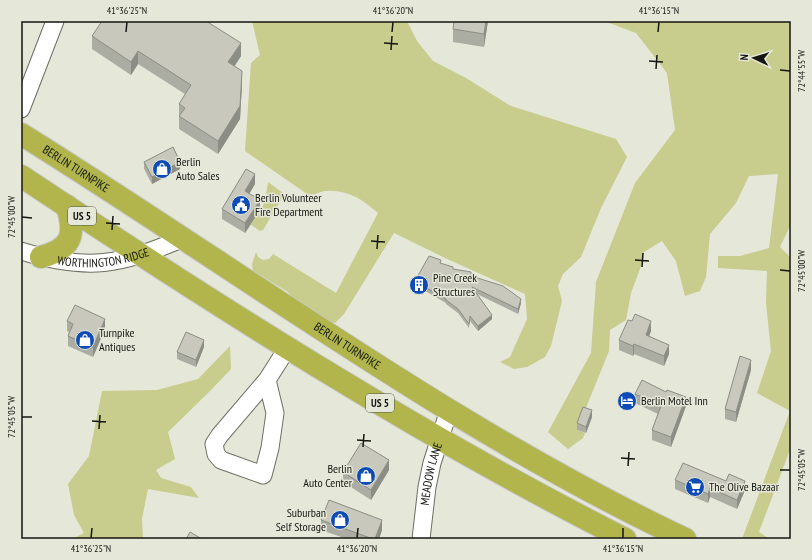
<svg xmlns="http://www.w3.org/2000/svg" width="812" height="560" font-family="'PT Sans Narrow',sans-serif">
<rect width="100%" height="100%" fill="#e5e7d9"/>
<path fill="#c8cc8c" d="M 252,21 L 407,21 L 417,41 L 433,61 L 466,78 L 511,106 L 616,139 L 627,157 L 601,208 L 581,257 L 563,274 L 558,286 L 562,301 L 551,346 L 545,357 L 527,367 L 514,369 L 500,362 L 510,357 L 527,319 L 525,294 L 445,258 L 394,233 L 344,314 L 335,323 L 326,320 L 293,298 L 288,292 L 253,271 L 252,264 L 256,252 L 258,257 L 263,260 L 269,259 L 273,254 L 336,293 L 378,213 C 362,199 347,189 325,191 C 318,192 314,196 307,194 L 245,151 L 251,63 L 260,55 Z
M 604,21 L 791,21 L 791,224 L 780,247 L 791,258 L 791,447 L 759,532 L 770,539 L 742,539 L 790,411 L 757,393 L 771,351 L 766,303 L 767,271 L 718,268 L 718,256 L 740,256 L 769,248 L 778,174 L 749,176 L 736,203 L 710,234 L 706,277 L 700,291 L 685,296 L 676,261 L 662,241 L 644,252 L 641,266 L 631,293 L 626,320 L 610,330 L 609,351 L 577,430 L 585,433 L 583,438 L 568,449 L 548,432 L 591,353 L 596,282 L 635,183 L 675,130 L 667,73 L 636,33 Z
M 268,182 L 283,193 L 284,195 L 263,230 L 260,231 L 251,225 L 265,202 Z
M 230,346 L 231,369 L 210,391 L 168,432 L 175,459 L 156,470 L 161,478 L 191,487 L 199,498 L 148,489 L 142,519 L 143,539 L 72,539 L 84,533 L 74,515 L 68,484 L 89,456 L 102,391 L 157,390 L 198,379 Z"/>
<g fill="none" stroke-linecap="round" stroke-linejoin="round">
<g stroke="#6d6e62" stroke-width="19">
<g id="minor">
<path d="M 21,109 L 55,21"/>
<path id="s1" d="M 21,251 C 89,272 119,265 184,238"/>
<path d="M 267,380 L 275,413 L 270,448 L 263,475 L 221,460 L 216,454 L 214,444 L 220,435 L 267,380 L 288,347"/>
<path id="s2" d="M 421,539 L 427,487 L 432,463 L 449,410"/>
</g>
</g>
<g stroke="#c7c7c6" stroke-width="24">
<g id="highway">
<path id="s3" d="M 21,134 C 241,271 450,428 685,539"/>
<path d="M 21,176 C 215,305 417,434 625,539"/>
<path d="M 41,257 C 72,249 76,235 67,206"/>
</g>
</g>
<use href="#minor" stroke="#fff" stroke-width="17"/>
<use href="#highway" stroke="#b1b54b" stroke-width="22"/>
</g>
<path fill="#acada2" d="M 488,21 L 484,47 L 453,42 L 453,29 Z
M 92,36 L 241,56 L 235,66 L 242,84 L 240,119 L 218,154 L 179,129 L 179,104 L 185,94 L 138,64 L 131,75 L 92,49 Z
M 144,162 L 180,169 L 152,184 L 144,169 Z
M 255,184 L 249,194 L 260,210 L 245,233 L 222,219 L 222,209 Z
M 441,263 L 453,269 L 471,276 L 521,303 L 518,314 L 477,294 L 492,319 L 478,331 L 470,321 L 469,328 L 458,313 L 446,304 L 446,303 L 415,285 L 415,281 Z
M 67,321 L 105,329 L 93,357 L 68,346 L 68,336 L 69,332 L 67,331 Z
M 651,331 L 649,336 L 669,354 L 664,366 L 634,354 L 633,356 L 619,350 L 619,340 Z
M 204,347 L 196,367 L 177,359 L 177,352 Z
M 751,370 L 736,422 L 725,419 L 725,409 Z
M 666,392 L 686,406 L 671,447 L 652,440 L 652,430 L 658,414 L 635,403 L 635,394 Z
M 592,417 L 586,433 L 577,430 L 577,423 Z
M 389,470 L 371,500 L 343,482 L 343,472 Z
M 675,480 L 745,490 L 737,509 L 710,497 L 708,503 L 675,489 Z
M 321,520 L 382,530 L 379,539 L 347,539 L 321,530 Z"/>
<path fill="#8c8d84" d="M 486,21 L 488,21 L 484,47 L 484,34 Z
M 241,43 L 241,56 L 228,75 L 228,62 Z
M 138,51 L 138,64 L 131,75 L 131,62 Z
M 242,71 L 242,84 L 240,119 L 218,154 L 218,141 Z
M 180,162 L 180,169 L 152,184 L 152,177 Z
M 255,174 L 255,184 L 245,201 L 245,191 Z
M 260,200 L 260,210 L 245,233 L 245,223 Z
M 521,299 L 521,303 L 518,314 L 518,309 Z
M 492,315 L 492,319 L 478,331 L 478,326 Z
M 105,319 L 105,329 L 93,357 L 93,347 Z
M 651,321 L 651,331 L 646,345 L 646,335 Z
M 204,340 L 204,347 L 196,367 L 196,360 Z
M 634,344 L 634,354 L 633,356 L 633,346 Z
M 669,345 L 669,354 L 664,366 L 664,356 Z
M 751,360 L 751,370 L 736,422 L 736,412 Z
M 686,397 L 686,406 L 671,447 L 671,437 Z
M 592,410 L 592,417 L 586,433 L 586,427 Z
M 389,460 L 389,470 L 371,500 L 371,490 Z
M 745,481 L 745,490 L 737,509 L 737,500 Z
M 710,488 L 710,497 L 708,503 L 708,494 Z
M 382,520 L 382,530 L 379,539 L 375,539 Z"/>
<path fill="#c8c9bc" stroke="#8c8d84" d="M 102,21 L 206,21 L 241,43 L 228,62 L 242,71 L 240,106 L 218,141 L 179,116 L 185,108 L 179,104 L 191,85 L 138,51 L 131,62 L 92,36 Z
M 454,21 L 486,21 L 484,34 L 453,29 Z
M 173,147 L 180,162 L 152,177 L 144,162 Z
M 246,169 L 255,174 L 245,191 L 260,200 L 245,223 L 222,209 Z
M 429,256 L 441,260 L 440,263 L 453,267 L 453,269 L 471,272 L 471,276 L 503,286 L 521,299 L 518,309 L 472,287 L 492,315 L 478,326 L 470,316 L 469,324 L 458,309 L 446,300 L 446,299 L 415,281 Z
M 75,305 L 105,319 L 93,347 L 68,336 L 73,324 L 67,321 Z
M 635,314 L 651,321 L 646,335 L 669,345 L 664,356 L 634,344 L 633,346 L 619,340 L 628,320 L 632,321 Z
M 186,332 L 204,340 L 196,360 L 177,352 Z
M 740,356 L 751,360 L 736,412 L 725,409 Z
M 642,380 L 666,392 L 667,390 L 686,397 L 671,437 L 652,430 L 661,406 L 635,394 Z
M 583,407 L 592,410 L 586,427 L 577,423 Z
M 361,443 L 389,460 L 371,490 L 343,472 Z
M 683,463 L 726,481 L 729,474 L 745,481 L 737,500 L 710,488 L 708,494 L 675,480 Z
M 329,500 L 382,520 L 375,539 L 373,539 L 321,520 Z
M 190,532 L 202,539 L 186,539 Z"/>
<path fill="none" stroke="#151611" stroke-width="1.5" d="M 126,32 L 127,22M 392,32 L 393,22M 658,32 L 659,22M 384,43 L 398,44M 391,50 L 392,36M 649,61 L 663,62M 656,69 L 657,55M 780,70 L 790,71M 22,217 L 32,218M 106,223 L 120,224M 112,230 L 113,216M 371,241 L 385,242M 377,249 L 378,235M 635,260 L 649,261M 642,267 L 643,253M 780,270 L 790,271M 22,417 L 32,417M 92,421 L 106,422M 99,429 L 100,415M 357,440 L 371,441M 363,447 L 364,434M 621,458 L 635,459M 628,466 L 629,452M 780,470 L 790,470M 91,538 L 92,528M 357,538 L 358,528M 623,538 L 623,528"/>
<defs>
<g id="shop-disc" transform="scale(1)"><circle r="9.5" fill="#0d4cb7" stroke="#e5e7d9"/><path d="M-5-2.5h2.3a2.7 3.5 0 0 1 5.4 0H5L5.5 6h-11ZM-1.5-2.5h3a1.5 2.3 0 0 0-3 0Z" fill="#fff"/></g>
<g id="civic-disc" transform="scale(1)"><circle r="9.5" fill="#0d4cb7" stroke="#e5e7d9"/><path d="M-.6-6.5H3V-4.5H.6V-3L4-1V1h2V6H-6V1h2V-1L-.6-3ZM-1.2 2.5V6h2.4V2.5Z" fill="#fff"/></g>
<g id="building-disc" transform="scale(1)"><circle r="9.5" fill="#0d4cb7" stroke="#e5e7d9"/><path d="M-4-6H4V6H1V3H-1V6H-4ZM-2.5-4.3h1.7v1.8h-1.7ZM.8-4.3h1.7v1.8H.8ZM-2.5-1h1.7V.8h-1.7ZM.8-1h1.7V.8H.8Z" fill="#fff"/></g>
<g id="hotel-disc" transform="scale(1)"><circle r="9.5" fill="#0d4cb7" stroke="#e5e7d9"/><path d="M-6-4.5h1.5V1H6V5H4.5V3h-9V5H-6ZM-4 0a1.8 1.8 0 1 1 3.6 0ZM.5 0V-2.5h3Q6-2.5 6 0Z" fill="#fff"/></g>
<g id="supermarket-disc" transform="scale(1)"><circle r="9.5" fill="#0d4cb7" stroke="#e5e7d9"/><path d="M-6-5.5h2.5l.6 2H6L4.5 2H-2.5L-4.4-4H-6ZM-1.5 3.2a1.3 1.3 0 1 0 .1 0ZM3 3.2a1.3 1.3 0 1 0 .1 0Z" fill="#fff"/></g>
</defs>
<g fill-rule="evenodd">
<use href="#shop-disc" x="162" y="169"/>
<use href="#civic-disc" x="241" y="205"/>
<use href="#building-disc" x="419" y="285"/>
<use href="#shop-disc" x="85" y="340"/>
<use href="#hotel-disc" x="627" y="401"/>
<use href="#shop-disc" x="366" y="476"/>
<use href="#supermarket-disc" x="695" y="487"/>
<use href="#shop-disc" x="340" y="520"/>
</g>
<g text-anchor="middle" stroke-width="3" stroke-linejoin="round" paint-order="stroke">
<g fill="#e5e7d9" stroke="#53554d" stroke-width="1">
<rect x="68" y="207" width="28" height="18" rx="3"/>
<rect x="366" y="394" width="28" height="18" rx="3"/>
</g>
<g font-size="11" font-weight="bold" fill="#151611">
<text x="82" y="220">US 5</text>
<text x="380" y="407">US 5</text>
</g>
<g font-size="12" fill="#151611" stroke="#e5e7d9" text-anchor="start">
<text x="176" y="166">Berlin<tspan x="176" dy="14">Auto Sales</tspan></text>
<text x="255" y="202">Berlin Volunteer<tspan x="255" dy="14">Fire Department</tspan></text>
<text x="433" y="282">Pine Creek<tspan x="433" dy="14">Structures</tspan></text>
<text x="99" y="337">Turnpike<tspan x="99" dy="14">Antiques</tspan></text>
<text x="641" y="405">Berlin Motel Inn</text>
<text x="352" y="473" text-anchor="end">Berlin<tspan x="352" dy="14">Auto Center</tspan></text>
<text x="709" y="491">The Olive Bazaar</text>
<text x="326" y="517" text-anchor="end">Suburban<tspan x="326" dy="14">Self Storage</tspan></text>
</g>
<g font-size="12" fill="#151611" stroke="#e5e7d9">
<text dy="4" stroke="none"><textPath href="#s3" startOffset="65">BERLIN TURNPIKE</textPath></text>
<text dy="4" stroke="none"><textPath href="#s1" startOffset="84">WORTHINGTON RIDGE</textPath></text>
<text dy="4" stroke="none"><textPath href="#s3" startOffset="389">BERLIN TURNPIKE</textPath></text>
<text dy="4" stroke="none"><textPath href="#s2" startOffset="66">MEADOW LANE</textPath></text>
</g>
</g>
<rect width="812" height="560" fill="none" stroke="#e5e7d9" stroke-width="44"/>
<g transform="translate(754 58) rotate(274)" stroke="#e5e7d9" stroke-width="3" paint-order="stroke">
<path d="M0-3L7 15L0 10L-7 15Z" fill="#151611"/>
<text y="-6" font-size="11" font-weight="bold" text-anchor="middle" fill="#151611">N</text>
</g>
<rect x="22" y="22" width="768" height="516" fill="none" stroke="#151611" stroke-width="1.5"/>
<g font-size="10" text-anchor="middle" fill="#151611">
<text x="127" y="14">41°36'25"N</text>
<text x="393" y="14">41°36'20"N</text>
<text x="659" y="14">41°36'15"N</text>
<text transform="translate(801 71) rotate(-90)" y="4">72°44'55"W</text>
<text transform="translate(11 217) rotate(-90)" y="4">72°45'00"W</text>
<text transform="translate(801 271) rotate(-90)" y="4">72°45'00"W</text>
<text transform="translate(11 417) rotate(-90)" y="4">72°45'05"W</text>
<text transform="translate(801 470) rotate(-90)" y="4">72°45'05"W</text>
<text x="91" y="552">41°36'25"N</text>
<text x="357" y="552">41°36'20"N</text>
<text x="623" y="552">41°36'15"N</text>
</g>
</svg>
